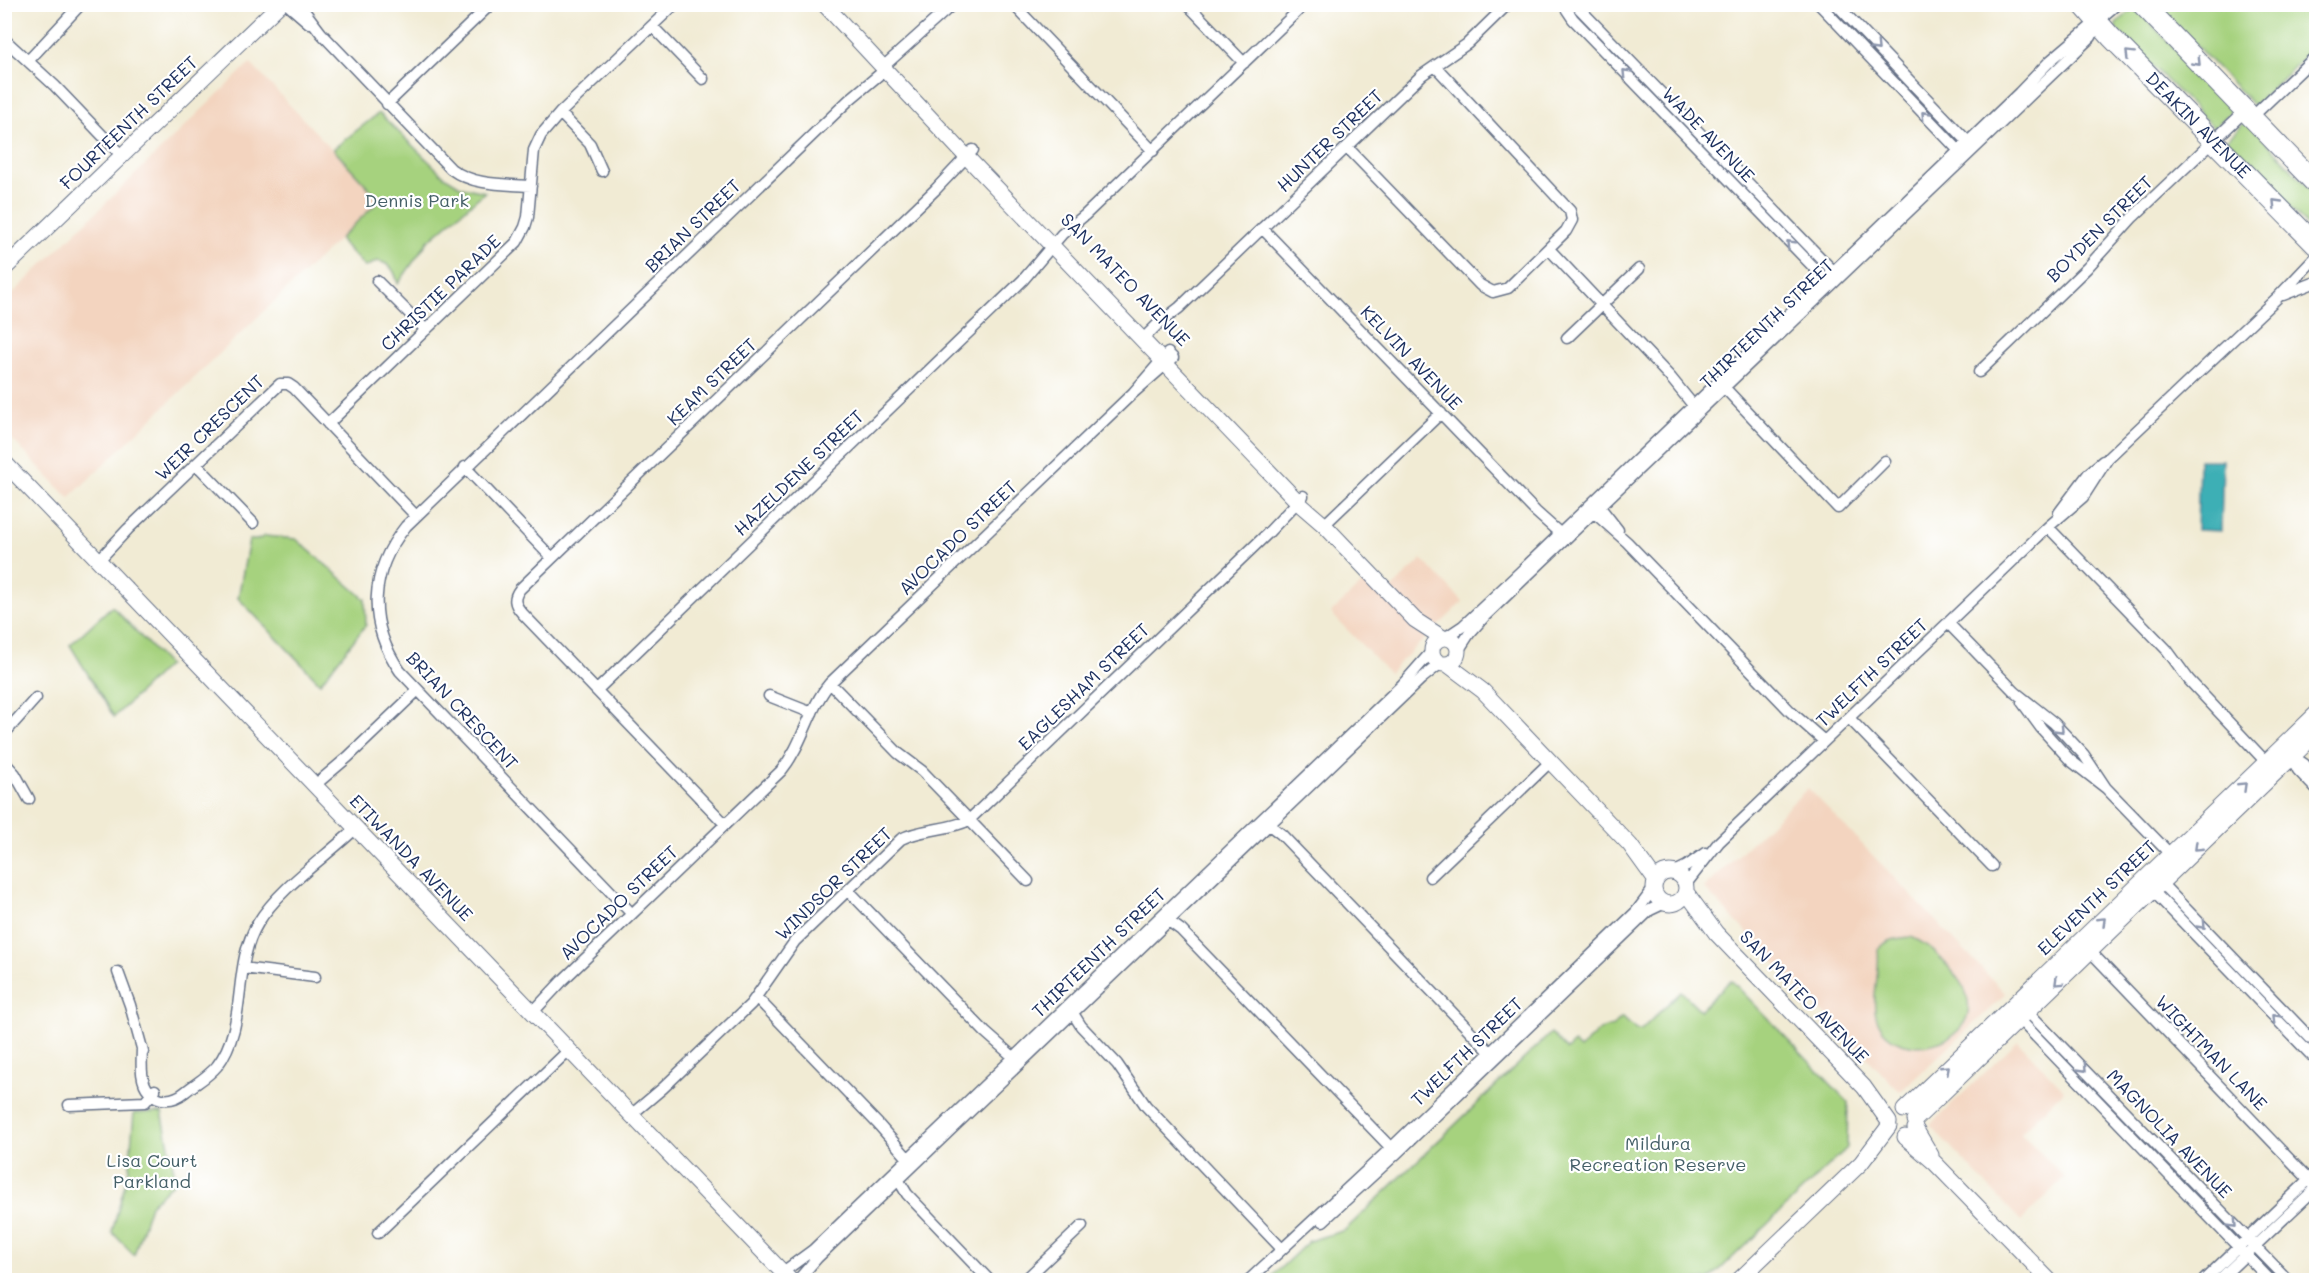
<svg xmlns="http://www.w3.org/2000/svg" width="2321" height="1285" font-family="Mali,sans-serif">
<rect width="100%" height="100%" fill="#fff"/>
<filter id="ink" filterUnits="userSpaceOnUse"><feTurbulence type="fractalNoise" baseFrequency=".0167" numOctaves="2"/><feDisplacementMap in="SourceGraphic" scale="12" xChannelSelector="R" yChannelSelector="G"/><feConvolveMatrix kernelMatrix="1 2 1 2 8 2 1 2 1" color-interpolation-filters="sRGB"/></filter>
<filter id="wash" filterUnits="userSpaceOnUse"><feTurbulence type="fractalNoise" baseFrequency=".008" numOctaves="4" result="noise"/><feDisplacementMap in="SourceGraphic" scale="24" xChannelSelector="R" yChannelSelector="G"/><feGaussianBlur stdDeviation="1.35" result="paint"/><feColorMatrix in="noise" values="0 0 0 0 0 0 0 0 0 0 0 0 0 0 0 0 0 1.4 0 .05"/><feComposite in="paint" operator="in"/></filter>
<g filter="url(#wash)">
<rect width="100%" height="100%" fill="#f1ebd4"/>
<path fill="#f3d4bf" d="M 250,63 L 380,200 L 69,498 L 5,432 L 5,301 Z
M 1422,559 L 1463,602 L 1389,673 L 1331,613 L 1365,581 L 1382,598 Z
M 1808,788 L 2006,994 L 1900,1092 L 1704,888 Z
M 2018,1041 L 2064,1090 L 2021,1133 L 2065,1178 L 2021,1221 L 1930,1125 Z"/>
<path fill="#a6d27e" stroke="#60806e" stroke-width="1.5" d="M 2157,5 L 2316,5 L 2316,46 L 2254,106 Z
M 2135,7 L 2233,110 L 2214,128 L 2116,29 L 2116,24 Z
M 379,113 L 444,176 L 462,187 L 485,192 L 428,241 L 398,284 C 395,271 391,264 378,261 L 365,267 L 339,239 L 380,200 L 333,149 Z
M 2245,122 L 2248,122 L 2316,195 L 2316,235 L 2226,141 Z
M 265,536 L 296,539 L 365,599 L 366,625 L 320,683 L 238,598 L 249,540 L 257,540 Z
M 112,606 L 168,665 L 114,717 L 70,645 Z
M 1911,937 C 1929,944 1941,958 1953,972 C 1958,979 1965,987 1967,996 C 1981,1046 1893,1066 1877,1019 C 1870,1000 1881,972 1878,950 C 1886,939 1899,938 1911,937 Z
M 1731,980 L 1848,1102 L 1847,1148 L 1709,1280 L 1268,1280 L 1309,1241 L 1345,1230 L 1551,1033 L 1567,1050 L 1574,1043 L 1580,1049 L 1600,1030 L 1613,1026 L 1622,1017 L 1636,1030 L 1641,1030 L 1681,991 L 1700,1010 Z
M 162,1112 L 176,1180 L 150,1205 L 134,1255 L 112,1232 L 129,1169 L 134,1113 Z"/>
<path fill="#3eafb5" stroke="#2c6f8a" stroke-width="1.5" d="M 2199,460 L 2223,460 L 2221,531 L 2197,530 Z"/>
</g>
<g filter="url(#ink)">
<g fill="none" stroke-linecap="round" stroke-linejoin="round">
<g stroke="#667187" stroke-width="13">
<path id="street" d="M 287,4 L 309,23
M 299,4 L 321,33 L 451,169 C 474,186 504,184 531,186
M 1013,4 L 1153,151
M 1187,4 L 1244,63
M 1563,4 L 1573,19 L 1829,283
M 1575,4 L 1838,276
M 1819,4 L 1963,155
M 1836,4 L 1973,147
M 652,26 L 703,79
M 4,39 L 55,86 L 122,156
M 29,60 L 81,4
M 884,66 L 953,4
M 387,104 L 491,4
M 560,113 L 590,144 L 602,171
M 2251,118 L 2316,56
M 1347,147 L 1480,285 L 1493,292 L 1508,288 L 1566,231 L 1572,220 L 1570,211 L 1435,66
M 1262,228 L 1536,512 L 1564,537
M 1549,249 L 1671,378 L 1697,410
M 377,281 L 426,330
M 2283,295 L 2316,282
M 1567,338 L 1639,269
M 1143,339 L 1158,324 L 1179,308 L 1422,75 L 1467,44 L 1508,4
M 1979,372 L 2087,268 L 2133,217 L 2245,111
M 1721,384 L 1838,508 L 1885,461
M 328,424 L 517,242 L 525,227 L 528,217 L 534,150 L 541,135 L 560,113 L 675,4
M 196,464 L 253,523
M 465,467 L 552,558
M 1596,502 L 1618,530
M 1590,509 L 1627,542 L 1791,712 L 1824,741
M 2059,513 L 2089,473 L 2103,461
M 1324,525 L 1441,413
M 2048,527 L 2167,650 L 2189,680 L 2267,763
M 99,560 L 128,529 L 280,384 L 288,384 L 294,388 L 416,516
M 1948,623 L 2015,692 L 2054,723 L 2084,755 L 2106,788
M 1445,638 L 1463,626 L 1514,578 L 2019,93 L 2050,61 L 2117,4
M 1458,651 L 1469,634 L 1485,616 L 2091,37 L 2098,22
M 830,683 L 898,753 L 922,771 L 1028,881
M 598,689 L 1023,280 L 1062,234 L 1085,215 L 1305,4
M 769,696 L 812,713
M 2022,702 L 2041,728 L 2070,760 L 2106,788 L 2171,855
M 1849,718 L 1992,866
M 4,734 L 36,698
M 2289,754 L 2304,764 L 2316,777
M 2292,758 L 2298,770 L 2316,789
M 4,762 L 15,774 L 29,799
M 315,785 L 348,757 L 417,691
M 1264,821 L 1281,834 L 1494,1056
M 725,824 L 522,613 C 514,604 513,598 520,589 L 935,190 L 973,150
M 1675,872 L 1687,866 L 1705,853
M 1430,877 L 1550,762
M 2161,883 L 2316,1044
M 1686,884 L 1719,842 L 1741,821 L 2048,527 L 2083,497 L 2108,458 L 2277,298 L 2316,257
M 848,890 L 985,1032 L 1019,1062
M 2153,891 L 2316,1060
M 632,914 L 400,671 C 367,623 369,572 406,526 L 849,100 L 886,69
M 1163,917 L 1181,930 L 1394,1151
M 2086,947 L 2316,1187
M 243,968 L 315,977
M 118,972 L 130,1005 L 143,1052
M 756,997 L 878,1124 L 912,1163
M 1069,1007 L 1081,1026 L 1117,1064 L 1146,1106 L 1282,1249
M 2027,1011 L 2288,1280
M 533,1012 L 562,981 L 781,771 C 804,743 808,709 830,683 L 1133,393 L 1168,353 L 1173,358 L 1133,393
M 2019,1019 L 2270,1280
M 142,1047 C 142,1061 139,1080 149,1091 C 159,1103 174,1101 185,1092 C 196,1083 208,1077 217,1066 C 249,1024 231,967 258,923 C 279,888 326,857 356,828
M 69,1105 L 145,1102 L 155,1090
M 631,1115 L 663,1088 L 751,1004 L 795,941 L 901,839 C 922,828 948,831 969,820 L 1267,534 L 1303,496
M 896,1176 L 907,1194 L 989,1280
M 1323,1221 L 1397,1153 L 1650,910 L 1665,903
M 378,1233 L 569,1050
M 783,1272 L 813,1250 L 1402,685 L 1432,651
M 798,1280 L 817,1258 L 1421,679 L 1441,663
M 1025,1280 L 1082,1226
M 1249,1280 L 1391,1148 L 1636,912 L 1655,887
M 2204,1280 L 2316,1173
M 2219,1280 L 2316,1188"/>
</g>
<g stroke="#667187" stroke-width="17">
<path id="secondary" d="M 824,4 L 962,152 L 1302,506 L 1324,525 L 1415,620 L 1443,638
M 4,269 L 280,4
M 4,462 L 790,1280
M1432 651a13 13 0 1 1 26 0a13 13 0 1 1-26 0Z
M 1447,664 L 1483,691 L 1630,845 L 1656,881
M1654 888a16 16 0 1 1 32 0a16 16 0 1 1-32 0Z
M 1686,892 L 1716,933 L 1864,1087 L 1889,1122
M 1904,1110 L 2316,714
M 1915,1120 L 2316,734
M 1915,1128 L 1931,1155
M 1905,1137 L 1935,1163 L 2049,1280
M 1739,1280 L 1861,1163 L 1889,1126"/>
</g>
<g stroke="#667187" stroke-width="22">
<g id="highway">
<path id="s1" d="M 2082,4 L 2111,37 L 2316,245"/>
<path d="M 2142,4 L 2316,184"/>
</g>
</g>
<use href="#street" stroke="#fff" stroke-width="10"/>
<use href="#secondary" stroke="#fff" stroke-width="15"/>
<use href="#highway" stroke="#fff" stroke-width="20"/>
</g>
<defs><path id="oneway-chevron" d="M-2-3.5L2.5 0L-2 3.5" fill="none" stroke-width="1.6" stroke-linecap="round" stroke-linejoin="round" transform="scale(1.5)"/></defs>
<g stroke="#8d97ae">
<use href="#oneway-chevron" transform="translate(1876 47) rotate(46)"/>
<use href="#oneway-chevron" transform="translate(2129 54) rotate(-135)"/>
<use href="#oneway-chevron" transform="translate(2197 62) rotate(46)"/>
<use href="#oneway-chevron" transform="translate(1626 73) rotate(-134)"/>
<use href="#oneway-chevron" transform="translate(1925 115) rotate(-134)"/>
<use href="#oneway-chevron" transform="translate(2276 203) rotate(-134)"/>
<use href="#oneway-chevron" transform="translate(1790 244) rotate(-134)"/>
<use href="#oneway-chevron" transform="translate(2060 729) rotate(46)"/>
<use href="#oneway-chevron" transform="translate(2243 786) rotate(-44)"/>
<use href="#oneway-chevron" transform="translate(2198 847) rotate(136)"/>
<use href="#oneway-chevron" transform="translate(2102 921) rotate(-44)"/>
<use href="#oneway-chevron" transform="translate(2202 925) rotate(46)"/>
<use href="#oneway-chevron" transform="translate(2058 982) rotate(136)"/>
<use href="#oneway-chevron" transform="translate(2276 1018) rotate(-134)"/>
<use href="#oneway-chevron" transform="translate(2083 1068) rotate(46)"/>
<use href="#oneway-chevron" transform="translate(1946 1069) rotate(-44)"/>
<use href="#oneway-chevron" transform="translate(2233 1224) rotate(46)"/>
</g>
</g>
<g text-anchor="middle" stroke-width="4.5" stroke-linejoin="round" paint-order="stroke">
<g font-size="18" fill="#1b2f5e" stroke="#fff">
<text transform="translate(129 123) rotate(-44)" y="6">FOURTEENTH STREET</text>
<text dy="6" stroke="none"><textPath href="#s1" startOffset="168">DEAKIN AVENUE</textPath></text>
<text transform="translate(1708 135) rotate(46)" y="6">WADE AVENUE</text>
<text transform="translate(1330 141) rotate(-44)" y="6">HUNTER STREET</text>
<text transform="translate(693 226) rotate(-44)" y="6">BRIAN STREET</text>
<text transform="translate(2100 229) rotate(-45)" y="6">BOYDEN STREET</text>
<text transform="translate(1125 280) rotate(46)" y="6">SAN MATEO AVENUE</text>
<text transform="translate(441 293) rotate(-44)" y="6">CHRISTIE PARADE</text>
<text transform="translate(1767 324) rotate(-44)" y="6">THIRTEENTH STREET</text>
<text transform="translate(1411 358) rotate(46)" y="6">KELVIN AVENUE</text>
<text transform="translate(712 382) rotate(-44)" y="6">KEAM STREET</text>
<text transform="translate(210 428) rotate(-44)" y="6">WEIR CRESCENT</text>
<text transform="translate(799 473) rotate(-44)" y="6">HAZELDENE STREET</text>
<text transform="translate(958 538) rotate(-44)" y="6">AVOCADO STREET</text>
<text transform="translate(1872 673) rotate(-44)" y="6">TWELFTH STREET</text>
<text transform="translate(1084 687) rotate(-44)" y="6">EAGLESHAM STREET</text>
<text transform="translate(462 711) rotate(47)" y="6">BRIAN CRESCENT</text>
<text transform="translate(411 858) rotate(46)" y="6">ETIWANDA AVENUE</text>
<text transform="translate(834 884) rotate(-44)" y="6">WINDSOR STREET</text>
<text transform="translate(2097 898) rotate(-44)" y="6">ELEVENTH STREET</text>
<text transform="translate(619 903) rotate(-44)" y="6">AVOCADO STREET</text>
<text transform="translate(1099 953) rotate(-44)" y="6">THIRTEENTH STREET</text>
<text transform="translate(1804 997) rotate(46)" y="6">SAN MATEO AVENUE</text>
<text transform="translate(1467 1052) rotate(-44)" y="6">TWELFTH STREET</text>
<text transform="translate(2211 1053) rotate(46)" y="6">WIGHTMAN LANE</text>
<text transform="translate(2169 1134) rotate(46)" y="6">MAGNOLIA AVENUE</text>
</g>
<g font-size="18" fill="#456068" stroke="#fff">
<text x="417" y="207">Dennis Park</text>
<text x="1658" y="1150">Mildura<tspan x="1658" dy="21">Recreation Reserve</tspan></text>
<text x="152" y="1167">Lisa Court<tspan x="152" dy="21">Parkland</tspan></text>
</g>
</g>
<rect width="2321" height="1285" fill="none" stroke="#fff" stroke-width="24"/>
</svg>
